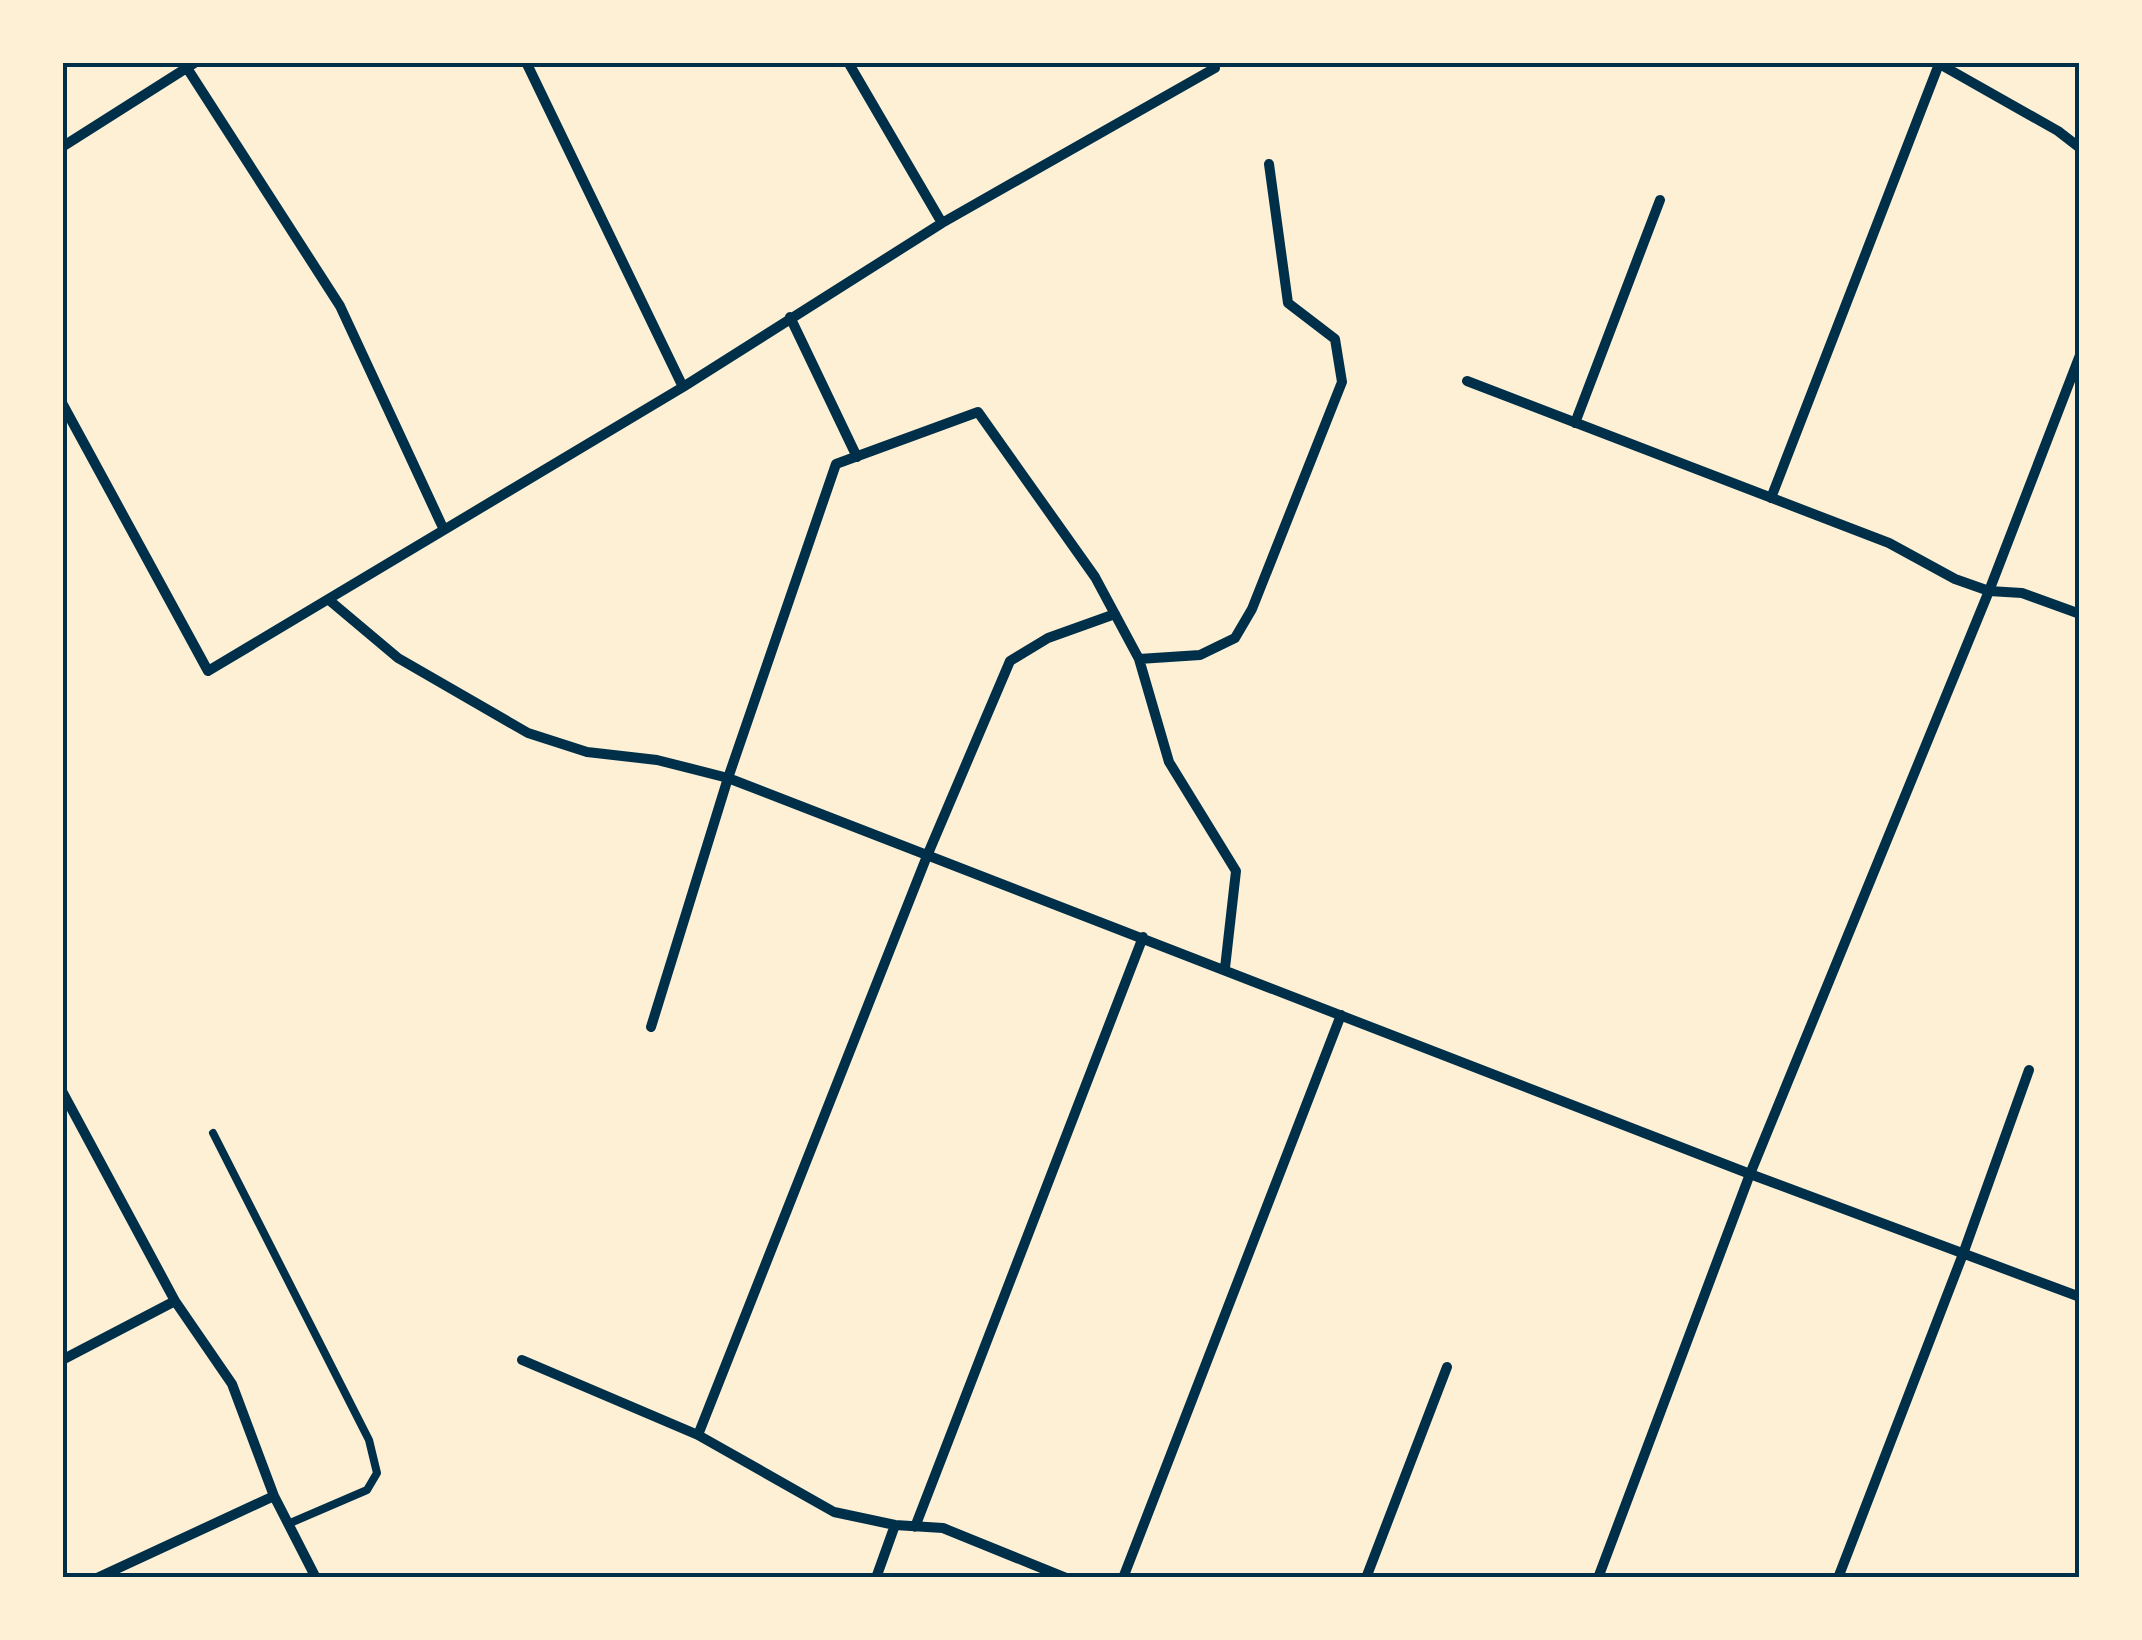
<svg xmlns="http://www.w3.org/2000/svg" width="2142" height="1640" font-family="'DejaVu Sans',sans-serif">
<rect width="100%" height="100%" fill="#fdf0d5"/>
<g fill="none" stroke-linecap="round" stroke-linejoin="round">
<path stroke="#003049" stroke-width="8" d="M 213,1133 L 369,1440 L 377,1473 L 367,1490 L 288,1524"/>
<path stroke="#003049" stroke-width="10" d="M 526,62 L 683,387
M 848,62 L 942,223
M 1936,62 L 2058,131 L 2080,148
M 187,68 L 340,306 L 444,530
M 62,147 L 196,62
M 790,317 L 857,457
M 1467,381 L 1889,543 L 1955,579 L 1989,591 L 2022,593 L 2080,614
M 62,403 L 208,671 L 683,387 L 942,223 L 1215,68 L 1212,62
M 1575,423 L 1660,200
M 1771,498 L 1939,64
M 329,600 L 398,658 L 528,733 L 587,752 L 657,760 L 728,778 L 1750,1174 L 2080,1297
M 1139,659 L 1200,655 L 1235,638 L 1252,609 L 1342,382 L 1335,339 L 1288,303 L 1269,164
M 651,1027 L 728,778 L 836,464 L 978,412 L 1095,577 L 1139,659 L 1169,762 L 1236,871 L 1225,968
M 62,1091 L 175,1301 L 232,1384 L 274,1496 L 316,1578
M 62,1360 L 175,1301
M 522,1360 L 698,1435 L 834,1512 L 895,1525 L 943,1528 L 1066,1578
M 698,1435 L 927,856 L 1010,661 L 1048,638 L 1115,614
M 915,1527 L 1143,937
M 97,1578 L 274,1496
M 876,1578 L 895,1525
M 1123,1578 L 1341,1015
M 1366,1578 L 1447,1367
M 1598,1578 L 1750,1174 L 1989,591 L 2080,355
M 1838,1578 L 1963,1254 L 2029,1070"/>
</g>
<rect width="2142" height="1640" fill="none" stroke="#fdf0d5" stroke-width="130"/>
<rect x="65" y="65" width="2012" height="1510" fill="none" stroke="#003049" stroke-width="4"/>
</svg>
